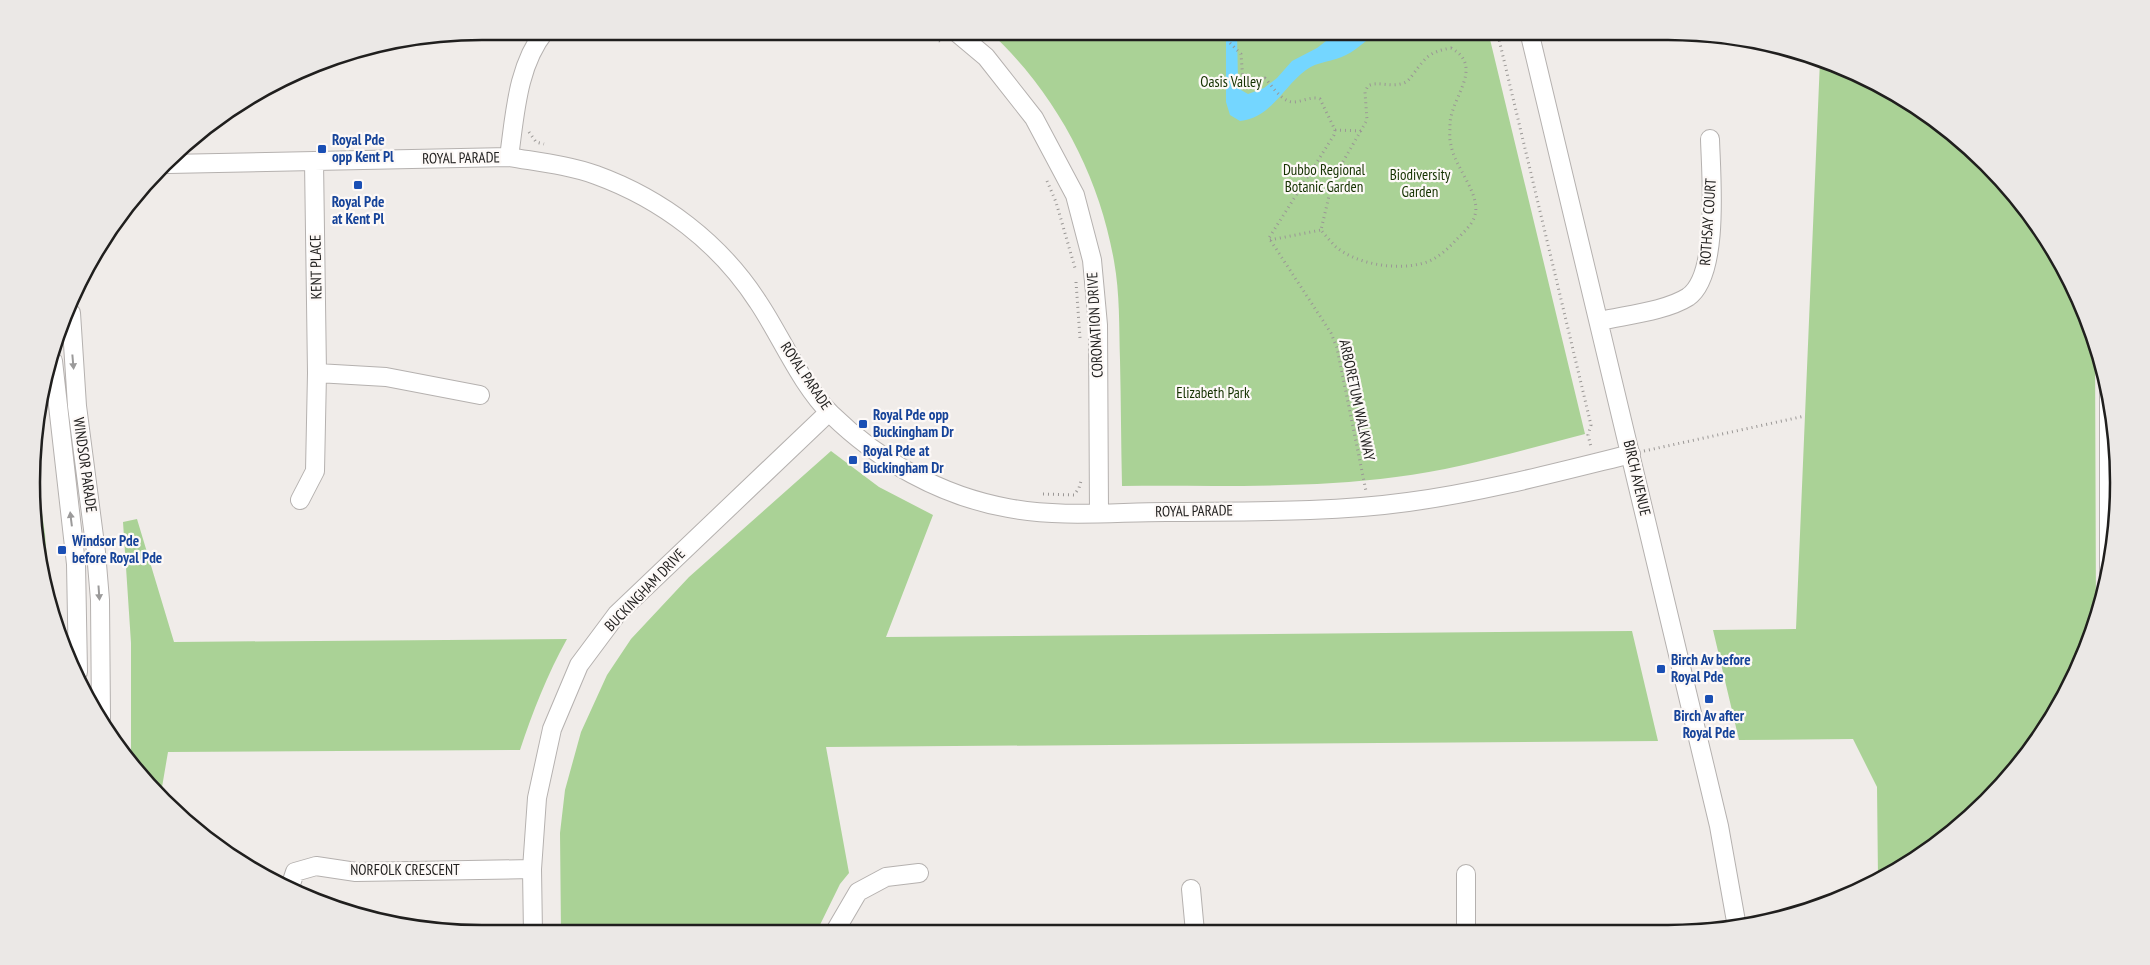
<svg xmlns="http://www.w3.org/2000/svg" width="2150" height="965" font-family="'PT Sans Narrow',sans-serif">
<rect width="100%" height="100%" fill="#f0ece9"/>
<path fill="#aad296" d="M 989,31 L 1488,31 L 1585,434 C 1522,450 1460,469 1396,477 C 1305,489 1213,485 1122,486 C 1121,444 1121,402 1120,360 C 1119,327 1120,294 1114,261 C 1099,174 1055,92 989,31 Z
M 1820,60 C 1841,66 1859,76 1879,86 C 1892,93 1907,99 1919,108 C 2000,165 2066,248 2095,343 L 2096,617 L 2085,655 L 2026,757 L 1942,840 L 1878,878 L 1877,787 L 1853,739 L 1739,740 L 1713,630 L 1796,629 Z
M 831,451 L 879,487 L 933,515 L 886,637 L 1632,631 L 1658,741 L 826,747 L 849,873 L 840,884 L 816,933 L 561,933 L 560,833 L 565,790 L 581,732 L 607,675 L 631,639 L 689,577 Z
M 34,458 L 45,534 L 50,596 C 34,554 29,503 34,458 Z
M 137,519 L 174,642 L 567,639 C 547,675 533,711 520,750 L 168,752 L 161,793 L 131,756 L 131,643 L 123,522 Z"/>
<path fill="#74d6ff" d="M 1226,31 L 1237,31 L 1238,82 L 1241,90 L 1248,94 L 1264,88 L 1277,78 L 1292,61 L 1317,48 L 1339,31 L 1381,31 C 1368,37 1359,49 1346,55 C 1333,62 1318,61 1306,70 C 1283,87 1271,118 1240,121 L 1230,115 L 1226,102 Z"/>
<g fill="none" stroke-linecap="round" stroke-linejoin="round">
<g stroke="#b5b1af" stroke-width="20">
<path id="minor" d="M 955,31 L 986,57 L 1034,118 L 1075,195 L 1092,260 L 1098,325 L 1099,513
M 1529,31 L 1719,826 L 1737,927
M 509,157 C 515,115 517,66 545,31
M 168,164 L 509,157 C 538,162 568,165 596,175 C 662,199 720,243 758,302 C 781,336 801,385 831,414 C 879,461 941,496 1008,508 C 1059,518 1115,512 1166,512 C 1247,511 1328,513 1408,502 C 1483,492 1558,472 1631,454
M 71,313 L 77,406 L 96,552 L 100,600 L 101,719
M 1600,321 C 1626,315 1666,311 1688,297 C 1720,275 1711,175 1710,139
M 53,361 L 76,564 L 78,672
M 317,373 L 386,377 L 480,395
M 2109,390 L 2109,573
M 300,500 L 315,471 L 317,373 L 314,161
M 290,887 L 295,872 L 316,866 L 356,872 L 532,869
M 1191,889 L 1195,932
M 1466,931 L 1466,874
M 834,933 L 858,892 L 886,877 L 919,873
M 533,934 L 532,869 L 537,798 L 552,729 L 579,665 L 617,614 L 829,412"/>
</g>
<path stroke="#9a9795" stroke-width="3" stroke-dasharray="1 4" stroke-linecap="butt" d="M 928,31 L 942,43
M 1222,31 L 1223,36 L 1241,54 L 1243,81 L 1249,87 L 1258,85 L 1265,78 C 1271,85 1279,97 1288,101 C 1298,105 1310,95 1320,99 L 1335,130 L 1334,135 L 1269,238 L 1331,333 L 1337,348 L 1366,491
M 1497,31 L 1591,425 L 1588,435 L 1591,447
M 1451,48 C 1486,67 1449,99 1450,126 C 1450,132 1449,139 1451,145 C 1454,166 1481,194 1475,215 C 1473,224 1463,233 1457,239 C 1447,250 1435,261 1420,264 C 1393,270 1357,264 1336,247 C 1331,242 1326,236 1321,230 L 1333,179 L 1367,120 L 1365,92 L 1368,86 C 1378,80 1392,89 1406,82 C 1409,80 1411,77 1414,73 C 1426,57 1429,52 1451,48 Z
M 1335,130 L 1363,131
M 529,132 L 536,142 L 544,144
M 183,145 L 193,145
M 1047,181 L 1056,202 L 1075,268
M 1270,240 L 1321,230
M 1076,282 L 1080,338
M 1644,451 L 1805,416
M 1043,494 L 1074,495 L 1079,488 L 1081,481"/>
<use href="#minor" stroke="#fff" stroke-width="18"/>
</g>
<defs><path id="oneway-solid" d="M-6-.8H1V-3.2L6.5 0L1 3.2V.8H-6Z" transform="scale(1.25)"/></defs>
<g fill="#9b9a9a">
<use href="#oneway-solid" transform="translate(73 362) rotate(85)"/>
<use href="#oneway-solid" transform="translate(71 519) rotate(-97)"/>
<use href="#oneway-solid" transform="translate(99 593) rotate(86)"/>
</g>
<g fill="#1a4fb4" stroke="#fdf9f7" stroke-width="2">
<rect x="317" y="144" width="10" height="10" rx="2.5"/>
<rect x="353" y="180" width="10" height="10" rx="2.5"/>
<rect x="858" y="419" width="10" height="10" rx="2.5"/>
<rect x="848" y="455" width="10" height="10" rx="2.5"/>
<rect x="57" y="545" width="10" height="10" rx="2.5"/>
<rect x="1656" y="664" width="10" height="10" rx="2.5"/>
<rect x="1704" y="694" width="10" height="10" rx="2.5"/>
</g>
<g text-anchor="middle" stroke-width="4.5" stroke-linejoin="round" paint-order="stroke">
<g font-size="15" fill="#153200" stroke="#fdf9f7">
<text x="1231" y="87">Oasis Valley</text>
<text x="1324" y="175">Dubbo Regional<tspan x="1324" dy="17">Botanic Garden</tspan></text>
<text x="1420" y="180">Biodiversity<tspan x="1420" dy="17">Garden</tspan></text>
<text x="1213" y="398">Elizabeth Park</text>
</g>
<g font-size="15" font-weight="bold" fill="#164399" stroke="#fdf9f7" text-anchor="start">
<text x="332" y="145">Royal Pde<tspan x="332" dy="17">opp Kent Pl</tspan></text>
<text x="358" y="207" text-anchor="middle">Royal Pde<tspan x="358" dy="17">at Kent Pl</tspan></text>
<text x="873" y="420">Royal Pde opp<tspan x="873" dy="17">Buckingham Dr</tspan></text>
<text x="863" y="456">Royal Pde at<tspan x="863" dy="17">Buckingham Dr</tspan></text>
<text x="72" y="546">Windsor Pde<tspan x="72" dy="17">before Royal Pde</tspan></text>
<text x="1671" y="665">Birch Av before<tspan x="1671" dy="17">Royal Pde</tspan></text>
<text x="1709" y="721" text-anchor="middle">Birch Av after<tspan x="1709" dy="17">Royal Pde</tspan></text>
</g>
<g font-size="15" fill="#201f1e" stroke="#fdf9f7">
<text transform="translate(461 158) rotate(-1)" y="5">ROYAL PARADE</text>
<text transform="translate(1708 222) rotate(-86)" y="5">ROTHSAY COURT</text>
<text transform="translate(316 267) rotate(-91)" y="5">KENT PLACE</text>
<text transform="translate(1095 325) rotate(-93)" y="5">CORONATION DRIVE</text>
<text transform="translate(806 376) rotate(56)" y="5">ROYAL PARADE</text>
<text transform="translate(1357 400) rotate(78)" y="5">ARBORETUM WALKWAY</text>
<text transform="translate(85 465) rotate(82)" y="5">WINDSOR PARADE</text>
<text transform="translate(1637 478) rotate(77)" y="5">BIRCH AVENUE</text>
<text transform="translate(1194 511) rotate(-1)" y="5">ROYAL PARADE</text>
<text transform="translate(645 590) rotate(-46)" y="5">BUCKINGHAM DRIVE</text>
<text x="405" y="875">NORFOLK CRESCENT</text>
</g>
</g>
<path d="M0 0H2150V965H0ZM482 40H1668A442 442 0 0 1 2110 482V483A442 442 0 0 1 1668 925H482A442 442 0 0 1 40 483V482A442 442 0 0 1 482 40Z" fill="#ebe8e6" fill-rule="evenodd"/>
<path fill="none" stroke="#201f1e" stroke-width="2.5" d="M482 40H1668A442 442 0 0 1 2110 482V483A442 442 0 0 1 1668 925H482A442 442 0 0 1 40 483V482A442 442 0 0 1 482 40Z"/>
</svg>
